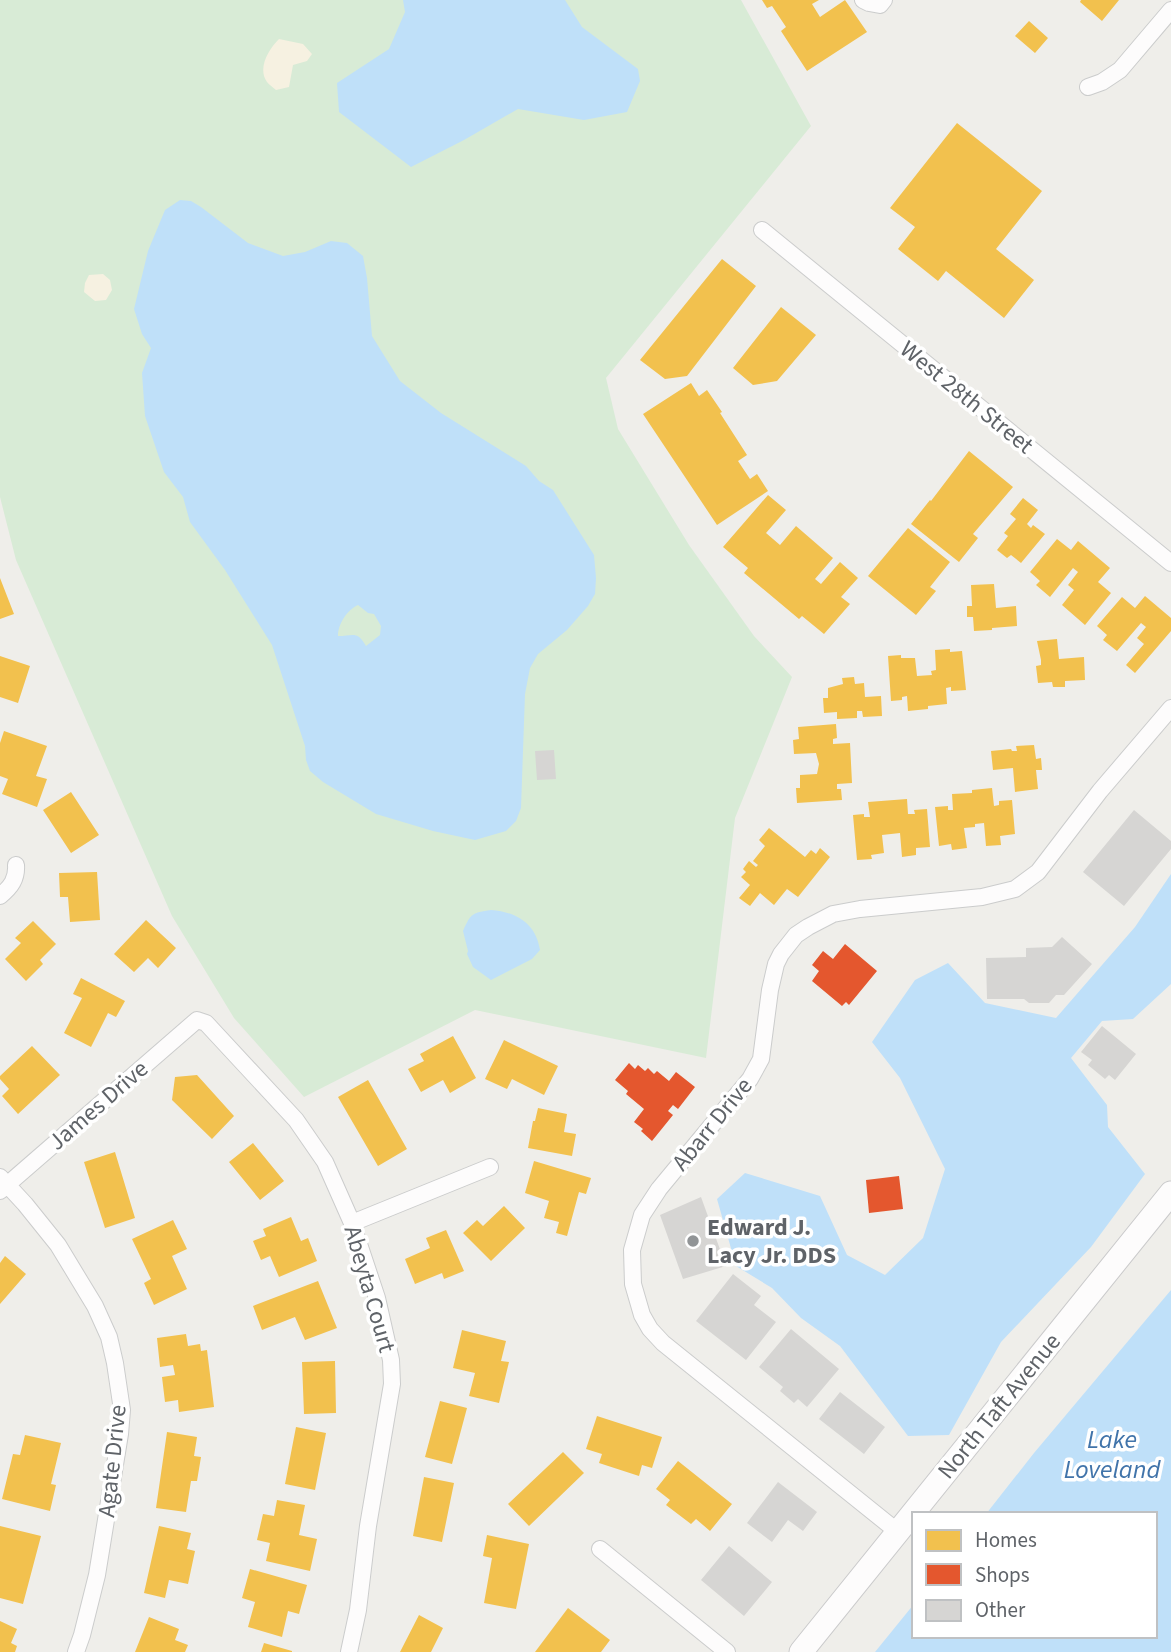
<svg xmlns="http://www.w3.org/2000/svg" width="1171" height="1652" font-family="'Source Sans 3',sans-serif">
<rect width="100%" height="100%" fill="#efeeea"/>
<path fill="#d8ebd6" d="M 0,0 L 741,0 L 811,126 L 606,378 L 618,429 L 689,545 L 754,636 L 792,677 L 735,818 L 706,1058 L 475,1010 L 304,1097 L 234,1018 L 172,916 L 16,560 L 0,497 Z"/>
<path fill="#f6f1e1" d="M 279,39 L 303,44 L 312,54 L 307,61 L 293,65 L 289,87 L 276,90 C 273,87 269,85 267,82 C 257,68 269,49 279,39 Z
M 103,274 L 110,280 L 112,290 L 106,300 L 95,301 L 84,292 L 85,283 L 89,275 Z"/>
<path fill="#bfe0f9" fill-rule="evenodd" d="M 403,0 L 565,0 L 582,27 L 638,69 L 640,81 L 627,112 L 584,120 L 518,109 L 464,140 L 411,167 L 339,112 L 337,83 L 389,49 L 405,12 Z
M 180,200 L 191,201 L 201,207 L 248,243 L 283,256 L 305,252 L 331,241 L 347,243 L 363,256 L 367,278 L 372,336 L 400,381 L 441,413 L 526,466 L 539,481 L 553,490 L 594,555 L 596,578 L 595,594 L 588,606 L 567,630 L 538,654 L 530,668 L 525,694 L 521,808 L 516,821 L 506,831 L 475,840 L 433,831 L 376,814 L 323,782 L 310,771 L 306,760 L 305,746 L 272,645 L 225,570 L 190,522 L 183,497 L 164,472 L 145,416 L 142,373 L 151,348 L 142,334 L 134,309 L 148,251 L 165,210 ZM 358,605 L 368,613 L 374,614 L 381,626 L 380,635 L 366,646 C 357,630 353,636 338,636 C 338,624 347,610 358,605 Z
M 1171,874 L 1171,984 L 1133,1019 L 1102,1021 L 1071,1058 L 1107,1105 L 1108,1127 L 1145,1174 L 1091,1247 L 1001,1342 L 949,1435 L 908,1436 L 840,1346 L 801,1318 L 772,1288 L 736,1266 L 717,1199 L 745,1173 L 820,1196 L 847,1255 L 885,1275 L 923,1238 L 945,1169 L 900,1078 L 872,1042 L 915,980 L 948,963 L 985,1003 L 1056,1018 L 1135,927 Z
M 491,910 C 517,912 536,924 540,950 L 532,959 L 491,980 L 473,967 L 467,954 L 468,951 L 463,931 C 471,913 472,913 491,910 Z
M 1171,1290 L 1171,1652 L 875,1652 L 914,1604 L 914,1636 L 1155,1636 L 1155,1514 L 986,1514 L 1034,1453 Z"/>
<path fill="#f2c14e" d="M 762,0 L 819,0 L 812,4 L 820,17 L 845,0 L 867,32 L 807,71 L 781,31 L 786,27 L 772,6 L 767,8 Z
M 1081,0 L 1119,0 L 1102,21 L 1080,2 Z
M 1029,21 L 1048,38 L 1035,53 L 1015,36 Z
M 957,123 L 1042,191 L 996,249 L 1034,280 L 1004,318 L 946,271 L 938,281 L 898,249 L 915,227 L 890,208 Z
M 722,259 L 756,286 L 687,376 L 665,379 L 640,360 Z
M 781,307 L 816,335 L 777,381 L 753,385 L 733,368 Z
M 691,383 L 699,396 L 707,390 L 722,412 L 720,413 L 747,455 L 738,461 L 750,479 L 757,474 L 768,491 L 717,525 L 643,414 Z
M 969,451 L 1013,487 L 973,534 L 978,538 L 959,562 L 911,524 L 930,500 L 931,501 Z
M 768,495 L 786,510 L 766,533 L 780,545 L 796,526 L 833,558 L 815,579 L 821,584 L 840,562 L 858,578 L 841,597 L 850,604 L 824,634 L 802,616 L 799,619 L 744,573 L 748,568 L 723,547 Z
M 1023,498 L 1038,510 L 1027,524 L 1031,528 L 1033,525 L 1045,534 L 1021,563 L 1011,555 L 1007,558 L 997,550 L 1008,536 L 1004,533 L 1016,519 L 1010,514 Z
M 908,528 L 950,562 L 930,587 L 936,591 L 916,615 L 868,576 Z
M 1057,539 L 1071,550 L 1078,541 L 1110,568 L 1098,582 L 1111,593 L 1085,625 L 1062,605 L 1074,590 L 1068,585 L 1078,572 L 1073,568 L 1050,597 L 1036,585 L 1040,581 L 1030,572 Z
M 0,578 L 14,614 L 0,619 Z
M 994,584 L 996,608 L 1016,606 L 1017,626 L 992,628 L 992,630 L 974,631 L 973,617 L 967,617 L 967,606 L 972,606 L 971,585 Z
M 1145,596 L 1171,618 L 1171,631 L 1135,673 L 1126,665 L 1144,644 L 1137,638 L 1146,627 L 1141,623 L 1117,651 L 1103,640 L 1107,635 L 1097,626 L 1122,597 L 1135,608 Z
M 1057,639 L 1059,659 L 1084,657 L 1085,680 L 1065,681 L 1065,687 L 1053,687 L 1052,682 L 1038,683 L 1036,666 L 1041,665 L 1041,660 L 1037,641 Z
M 950,649 L 950,652 L 962,651 L 966,690 L 951,691 L 951,687 L 946,688 L 947,704 L 928,706 L 928,709 L 908,711 L 907,696 L 902,697 L 902,700 L 891,701 L 888,656 L 901,655 L 901,658 L 915,658 L 917,676 L 932,675 L 931,671 L 936,670 L 935,650 Z
M 0,656 L 30,666 L 18,703 L 0,697 Z
M 854,677 L 855,684 L 864,683 L 865,697 L 881,696 L 882,716 L 863,717 L 862,711 L 857,711 L 857,718 L 837,719 L 837,712 L 824,713 L 823,698 L 828,698 L 828,688 L 843,684 L 842,678 Z
M 836,724 L 837,738 L 833,739 L 833,744 L 850,743 L 852,783 L 837,784 L 837,789 L 841,789 L 842,800 L 797,803 L 796,788 L 800,788 L 800,775 L 817,774 L 819,764 L 816,753 L 794,754 L 793,740 L 799,739 L 798,727 Z
M 4,731 L 47,746 L 36,776 L 47,779 L 37,807 L 2,794 L 8,779 L 0,776 L 0,743 Z
M 1034,745 L 1036,759 L 1041,758 L 1042,770 L 1036,770 L 1038,789 L 1015,792 L 1013,768 L 993,770 L 991,751 L 1011,749 L 1012,751 L 1017,751 L 1016,746 Z
M 992,788 L 994,806 L 999,805 L 999,801 L 1012,800 L 1015,834 L 1000,836 L 1001,845 L 986,846 L 984,823 L 975,824 L 975,827 L 964,828 L 967,848 L 952,850 L 951,844 L 939,846 L 935,807 L 948,806 L 948,810 L 953,810 L 952,794 L 972,793 L 972,790 Z
M 71,792 L 99,835 L 71,853 L 43,810 Z
M 907,799 L 908,814 L 915,814 L 914,810 L 927,809 L 930,847 L 916,848 L 916,855 L 902,857 L 900,833 L 882,835 L 884,853 L 871,855 L 872,859 L 857,860 L 853,815 L 864,814 L 864,817 L 870,817 L 868,802 Z
M 769,828 L 805,857 L 811,850 L 816,854 L 820,848 L 830,857 L 798,897 L 787,889 L 774,905 L 760,893 L 750,906 L 739,898 L 750,885 L 741,877 L 746,872 L 743,869 L 749,861 L 756,867 L 758,865 L 753,861 L 765,846 L 759,840 Z
M 97,872 L 100,920 L 70,922 L 68,897 L 60,897 L 59,873 Z
M 146,920 L 176,948 L 158,968 L 148,958 L 134,972 L 114,954 Z
M 33,921 L 56,944 L 40,960 L 43,964 L 26,981 L 5,959 L 21,943 L 15,938 Z
M 81,978 L 125,1001 L 116,1017 L 108,1013 L 91,1047 L 64,1033 L 82,998 L 73,994 Z
M 453,1036 L 476,1078 L 450,1093 L 443,1080 L 421,1092 L 408,1069 L 424,1061 L 420,1054 Z
M 504,1040 L 558,1066 L 544,1095 L 512,1079 L 507,1089 L 485,1079 Z
M 32,1046 L 60,1075 L 18,1114 L 2,1096 L 9,1089 L 0,1079 L 0,1076 Z
M 197,1075 L 234,1116 L 212,1139 L 172,1100 L 175,1077 Z
M 368,1080 L 407,1149 L 378,1166 L 338,1097 Z
M 538,1108 L 567,1114 L 564,1132 L 576,1134 L 572,1156 L 528,1148 L 533,1121 L 535,1121 Z
M 253,1143 L 284,1181 L 260,1200 L 229,1162 Z
M 115,1152 L 135,1218 L 105,1228 L 84,1162 Z
M 534,1161 L 591,1178 L 586,1194 L 579,1192 L 567,1236 L 556,1233 L 559,1222 L 544,1218 L 549,1201 L 525,1193 Z
M 504,1206 L 525,1228 L 491,1261 L 463,1233 L 477,1220 L 483,1226 Z
M 291,1217 L 301,1241 L 308,1238 L 317,1261 L 279,1277 L 270,1256 L 261,1260 L 253,1241 L 266,1236 L 263,1229 Z
M 173,1220 L 187,1249 L 172,1256 L 187,1289 L 154,1305 L 144,1283 L 151,1279 L 132,1239 Z
M 446,1230 L 464,1271 L 444,1279 L 442,1273 L 415,1284 L 405,1259 L 430,1248 L 426,1238 Z
M 5,1256 L 26,1274 L 0,1304 L 0,1263 Z
M 318,1281 L 337,1328 L 305,1340 L 295,1317 L 262,1330 L 253,1306 Z
M 462,1330 L 506,1341 L 501,1361 L 509,1362 L 499,1403 L 469,1396 L 475,1373 L 453,1368 Z
M 186,1334 L 188,1346 L 200,1344 L 201,1351 L 207,1350 L 214,1407 L 179,1412 L 178,1400 L 165,1402 L 162,1377 L 175,1375 L 173,1365 L 160,1367 L 157,1338 Z
M 335,1361 L 336,1413 L 304,1414 L 302,1362 Z
M 440,1401 L 467,1408 L 452,1464 L 425,1457 Z
M 597,1416 L 662,1437 L 652,1468 L 642,1465 L 639,1476 L 599,1463 L 602,1454 L 586,1449 Z
M 296,1427 L 326,1433 L 315,1490 L 285,1484 Z
M 167,1432 L 197,1437 L 194,1456 L 201,1457 L 197,1481 L 191,1481 L 186,1512 L 156,1508 Z
M 25,1435 L 61,1443 L 51,1484 L 56,1485 L 50,1511 L 2,1499 L 13,1454 L 20,1455 Z
M 563,1452 L 584,1473 L 529,1526 L 508,1504 Z
M 678,1461 L 732,1504 L 710,1531 L 696,1519 L 691,1524 L 666,1505 L 670,1500 L 656,1489 Z
M 424,1477 L 454,1483 L 442,1542 L 413,1536 Z
M 277,1500 L 305,1505 L 299,1535 L 317,1539 L 310,1571 L 266,1561 L 270,1543 L 257,1540 L 263,1514 L 274,1516 Z
M 0,1526 L 41,1536 L 23,1604 L 0,1598 Z
M 159,1526 L 191,1533 L 187,1549 L 195,1551 L 188,1584 L 169,1580 L 165,1598 L 144,1593 Z
M 487,1535 L 529,1544 L 516,1609 L 484,1603 L 492,1558 L 483,1556 Z
M 250,1569 L 307,1585 L 299,1614 L 288,1611 L 282,1637 L 248,1627 L 255,1602 L 242,1598 Z
M 568,1608 L 610,1640 L 601,1652 L 535,1652 Z
M 419,1615 L 443,1628 L 431,1652 L 400,1652 Z
M 149,1617 L 179,1629 L 175,1640 L 188,1645 L 185,1652 L 135,1652 Z
M 0,1621 L 17,1629 L 11,1643 L 17,1646 L 15,1652 L 0,1652 Z
M 264,1643 L 292,1651 L 292,1652 L 261,1652 Z"/>
<path fill="#e4572e" d="M 845,944 L 877,971 L 849,1005 L 846,1002 L 842,1006 L 812,981 L 819,971 L 812,965 L 823,951 L 833,959 Z
M 629,1063 L 635,1069 L 638,1065 L 645,1071 L 648,1068 L 654,1074 L 657,1071 L 669,1081 L 676,1072 L 695,1087 L 678,1109 L 673,1105 L 668,1111 L 673,1115 L 652,1141 L 641,1131 L 643,1129 L 634,1122 L 644,1109 L 626,1094 L 628,1091 L 615,1080 Z
M 899,1176 L 903,1209 L 869,1213 L 866,1180 Z"/>
<path fill="#d6d5d3" d="M 554,750 L 556,779 L 537,780 L 535,751 Z
M 1134,810 L 1171,841 L 1171,849 L 1124,906 L 1083,872 Z
M 1062,937 L 1092,964 L 1064,995 L 1056,995 L 1049,1003 L 1029,1003 L 1024,999 L 987,999 L 986,958 L 1026,957 L 1026,948 L 1052,947 Z
M 1102,1026 L 1136,1054 L 1115,1080 L 1109,1075 L 1105,1079 L 1088,1065 L 1092,1060 L 1081,1052 Z
M 701,1197 L 726,1266 L 683,1279 L 660,1215 Z
M 733,1274 L 761,1296 L 754,1305 L 776,1322 L 746,1360 L 696,1321 Z
M 791,1329 L 839,1369 L 807,1407 L 798,1399 L 794,1403 L 780,1391 L 783,1387 L 759,1367 Z
M 840,1392 L 885,1427 L 864,1454 L 819,1419 Z
M 778,1482 L 817,1512 L 803,1531 L 788,1520 L 772,1542 L 747,1523 Z
M 729,1546 L 772,1582 L 744,1616 L 701,1580 Z"/>
<g fill="none" stroke-linecap="round" stroke-linejoin="round">
<g stroke="#cbcccc" stroke-width="18">
<path id="street" d="M 863,0 L 869,3 L 880,5 L 884,0
M 1088,87 L 1102,82 L 1120,70 L 1171,10
M 762,230 L 1171,563
M 0,896 C 11,887 17,879 16,865
M 0,1177 L 25,1204 L 58,1245 L 95,1306 L 109,1337 L 115,1363 L 122,1410 L 120,1434 L 97,1575 L 82,1635 L 76,1652
M 0,1191 L 197,1020 L 206,1023 L 296,1120 L 325,1162 L 352,1223 L 377,1298 L 391,1360 L 392,1384 L 368,1526 L 358,1610 L 349,1652
M 352,1223 L 490,1167
M 898,1532 L 663,1343 L 650,1329 L 642,1315 L 633,1284 L 632,1250 L 642,1215 L 659,1189 L 750,1079 L 761,1059 L 770,990 L 776,964 L 781,954 L 796,935 L 808,927 L 833,914 L 860,909 L 982,897 L 1015,889 L 1038,872 L 1100,791 L 1171,708
M 600,1549 L 727,1652"/>
</g>
<g stroke="#cacacb" stroke-width="25">
<path id="secondary" d="M 801,1652 L 1171,1193"/>
</g>
<use href="#street" stroke="#fdfcfc" stroke-width="16"/>
<use href="#secondary" stroke="#fdfcfc" stroke-width="23"/>
</g>
<circle fill="#919496" stroke="#fff" stroke-width="2.5" cx="693" cy="1241" r="7"/>
<g text-anchor="middle" stroke-width="7" stroke-linejoin="round" paint-order="stroke">
<g font-size="24" fill="#5f6368" stroke="#fff">
<text transform="translate(967 397) rotate(39)" y="8">West 28th Street</text>
<text transform="translate(98 1105) rotate(-41)" y="8">James Drive</text>
<text transform="translate(712 1124) rotate(-51)" y="8">Abarr Drive</text>
<text transform="translate(370 1289) rotate(74)" y="8">Abeyta Court</text>
<text transform="translate(999 1406) rotate(-51)" y="8">North Taft Avenue</text>
<text transform="translate(112 1461) rotate(-84)" y="8">Agate Drive</text>
</g>
<g font-size="24" font-weight="bold" fill="#5f6368" stroke="#fff" text-anchor="start">
<text x="707" y="1235">Edward J.<tspan x="707" dy="28">Lacy Jr. DDS</tspan></text>
</g>
<g font-size="26" font-style="italic" fill="#4174aa" stroke="#fff">
<text x="1112" y="1448">Lake<tspan x="1112" dy="30">Loveland</tspan></text>
</g>
</g>
<rect x="912" y="1512" width="245" height="126" fill="#ffffff" stroke="#bfc1c3" stroke-width="2"/>
<rect x="926" y="1530" width="35" height="21" fill="#f2c14e" stroke="#bfc1c3" stroke-width="2"/>
<text x="975" y="1547" font-size="21" fill="#5f6368">Homes</text>
<rect x="926" y="1564" width="35" height="21" fill="#e4572e" stroke="#bfc1c3" stroke-width="2"/>
<text x="975" y="1582" font-size="21" fill="#5f6368">Shops</text>
<rect x="926" y="1600" width="35" height="21" fill="#d6d5d3" stroke="#bfc1c3" stroke-width="2"/>
<text x="975" y="1617" font-size="21" fill="#5f6368">Other</text>
</svg>
